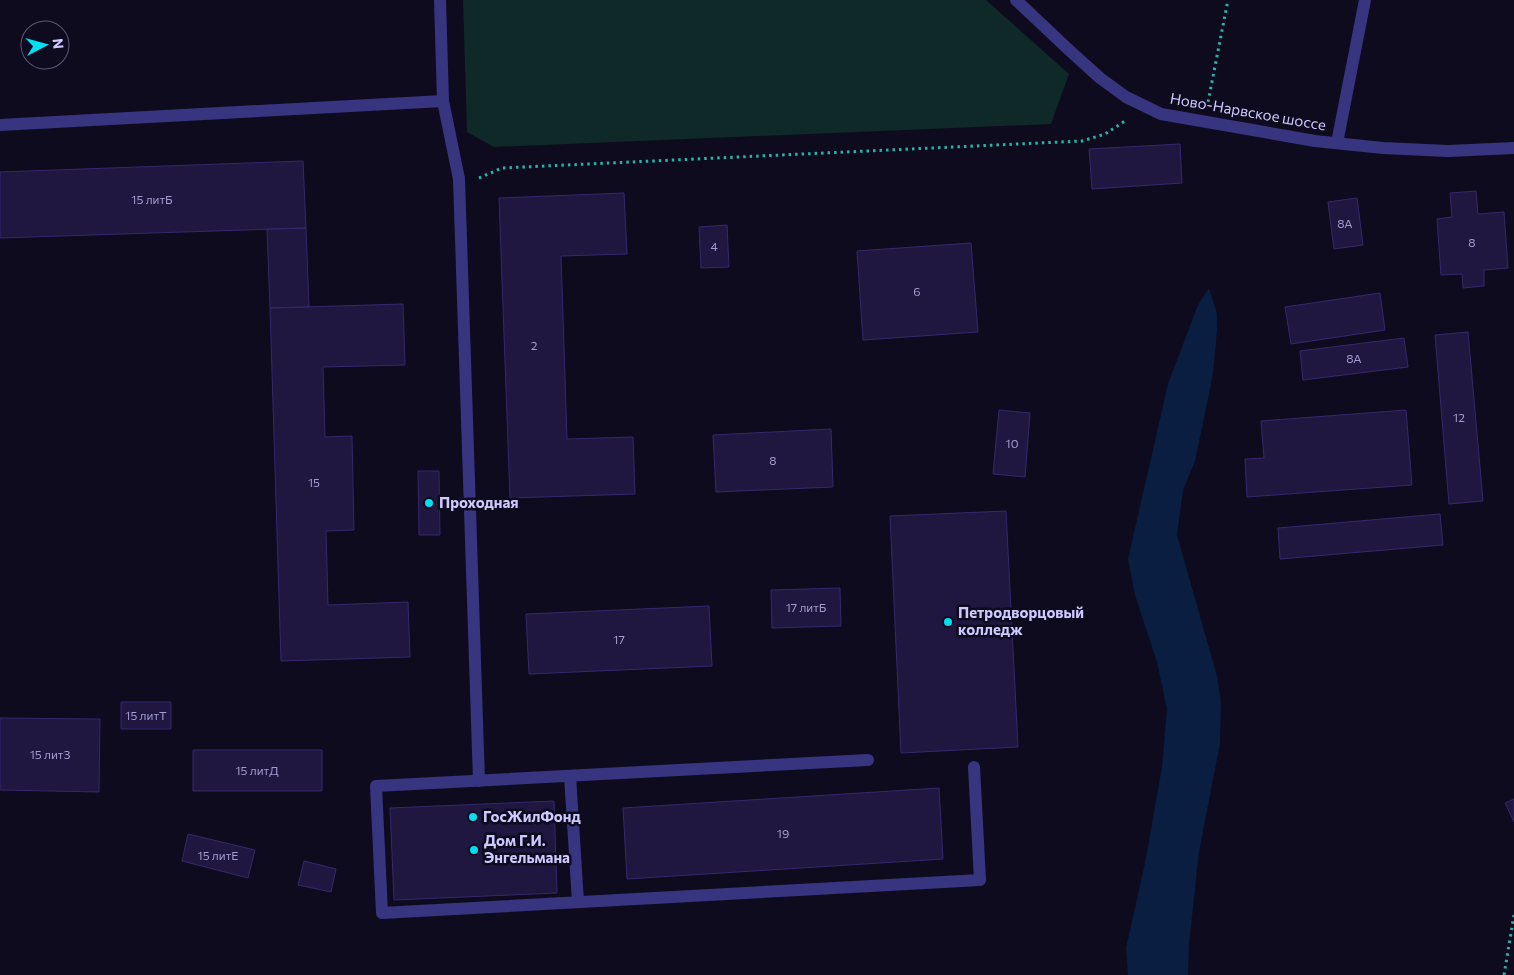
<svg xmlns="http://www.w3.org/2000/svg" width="1514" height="975" font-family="Commissioner,sans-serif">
<rect width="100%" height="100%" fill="#0e0b1e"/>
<path fill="#0e2927" d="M 463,0 L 986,0 L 1069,74 L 1051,124 L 494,147 L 467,132 Z"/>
<path fill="#091e40" d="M 1209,288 L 1217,314 L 1217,330 L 1213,374 L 1195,461 L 1183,490 L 1177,535 L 1217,676 L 1221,701 L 1220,743 L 1199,852 L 1189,944 L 1188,975 L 1128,975 L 1126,948 L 1145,863 L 1162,767 L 1167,709 L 1157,662 L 1135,595 L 1128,559 L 1168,384 L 1198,305 Z"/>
<path fill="#1f1740" stroke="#35286d" d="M 1180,144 L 1182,183 L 1092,189 L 1089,149 Z
M 303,161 L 306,228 L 0,238 L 0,172 Z
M 1476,191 L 1478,214 L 1504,212 L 1508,268 L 1484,270 L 1484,286 L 1463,288 L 1462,274 L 1441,275 L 1437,219 L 1452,217 L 1450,193 Z
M 624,193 L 627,254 L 561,256 L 567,439 L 633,437 L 635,494 L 510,498 L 499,198 Z
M 1357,198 L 1363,245 L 1334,249 L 1328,202 Z
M 727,225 L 729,267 L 701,268 L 699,227 Z
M 306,228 L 309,307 L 270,308 L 267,229 Z
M 971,243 L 978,332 L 863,340 L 857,251 Z
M 1380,293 L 1385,330 L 1291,344 L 1285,307 Z
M 403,304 L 405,365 L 323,367 L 325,437 L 352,436 L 354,530 L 326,531 L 328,605 L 408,602 L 410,657 L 281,661 L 270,308 Z
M 1468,332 L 1483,501 L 1449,504 L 1435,335 Z
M 1404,338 L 1408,367 L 1303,380 L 1300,351 Z
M 999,410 L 1030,413 L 1025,477 L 993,474 Z
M 1406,410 L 1412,485 L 1247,497 L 1245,459 L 1264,458 L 1261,421 Z
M 831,429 L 833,487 L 716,492 L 713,435 Z
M 418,471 L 439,471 L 440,535 L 419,535 Z
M 1006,511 L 1018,747 L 901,753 L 890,516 Z
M 1440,514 L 1443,545 L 1280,559 L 1278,528 Z
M 840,588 L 841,626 L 772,628 L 771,590 Z
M 709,606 L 712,666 L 529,674 L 526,614 Z
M 121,702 L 171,702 L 171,729 L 121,729 Z
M 0,718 L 100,719 L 99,792 L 0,790 Z
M 193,750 L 322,750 L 322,791 L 193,791 Z
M 939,788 L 943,859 L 627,879 L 623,808 Z
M 1514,799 L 1514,822 L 1505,803 Z
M 554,801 L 557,893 L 394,900 L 390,808 Z
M 188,834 L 255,850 L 248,878 L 182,861 Z
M 304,861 L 336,869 L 331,892 L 298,885 Z"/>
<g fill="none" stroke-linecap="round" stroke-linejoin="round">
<path stroke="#29b2a8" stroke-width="3" stroke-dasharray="2.5 4" stroke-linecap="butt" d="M 1208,102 L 1228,0
M 479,178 L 502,168 L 1082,141 L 1105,134 L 1125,121
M 1504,975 L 1514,915"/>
<path stroke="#37357f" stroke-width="12" d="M 0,125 L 443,101
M 1337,143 L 1365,0
M 459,179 L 479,781
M 868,760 L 376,786 L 382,913 L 980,880 L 974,767
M 570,776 L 578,902"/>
<path stroke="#37357f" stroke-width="12" d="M 440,0 L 443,101 L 459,179
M 1016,0 L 1069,50 L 1100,78 L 1126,97 L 1161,114 L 1315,141 L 1383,148 L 1448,151 L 1514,148"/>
</g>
<g fill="#00dff4" stroke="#0e0b1e" stroke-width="2">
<circle cx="429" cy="503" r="5"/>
<circle cx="948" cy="622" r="5"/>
<circle cx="473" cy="817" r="5"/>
<circle cx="474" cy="850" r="5"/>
</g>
<g text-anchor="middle" stroke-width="5" stroke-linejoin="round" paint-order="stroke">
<g font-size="12" fill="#a29ccf">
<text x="152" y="204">15 литБ</text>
<text x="1345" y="228">8А</text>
<text x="1472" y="247">8</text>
<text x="714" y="251">4</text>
<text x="917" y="296">6</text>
<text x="534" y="350">2</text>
<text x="1354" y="363">8А</text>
<text x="1459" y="422">12</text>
<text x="1012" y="448">10</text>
<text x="773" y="465">8</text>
<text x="314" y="487">15</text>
<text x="806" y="612">17 литБ</text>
<text x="619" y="644">17</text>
<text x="146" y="720">15 литТ</text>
<text x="50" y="759">15 литЗ</text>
<text x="257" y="775">15 литД</text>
<text x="783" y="838">19</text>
<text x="218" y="860">15 литЕ</text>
</g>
<g font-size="15" fill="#cec9ff" stroke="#0e0b1e">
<text transform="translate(1248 112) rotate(10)" y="5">Ново-Нарвское шоссе</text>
</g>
<g font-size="15" font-weight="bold" fill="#cec9ff" stroke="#0e0b1e" text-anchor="start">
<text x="439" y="508">Проходная</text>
<text x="958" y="618">Петродворцовый<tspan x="958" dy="17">колледж</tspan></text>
<text x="483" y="822">ГосЖилФонд</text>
<text x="484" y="846">Дом Г.И.<tspan x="484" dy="17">Энгельмана</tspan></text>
</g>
</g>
<g transform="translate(45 45) rotate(84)"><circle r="24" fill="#0e0b1e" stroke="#5b5778"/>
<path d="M0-4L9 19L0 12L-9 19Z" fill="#00dff4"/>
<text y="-8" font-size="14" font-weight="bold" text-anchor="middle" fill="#cec9ff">N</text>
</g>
</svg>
